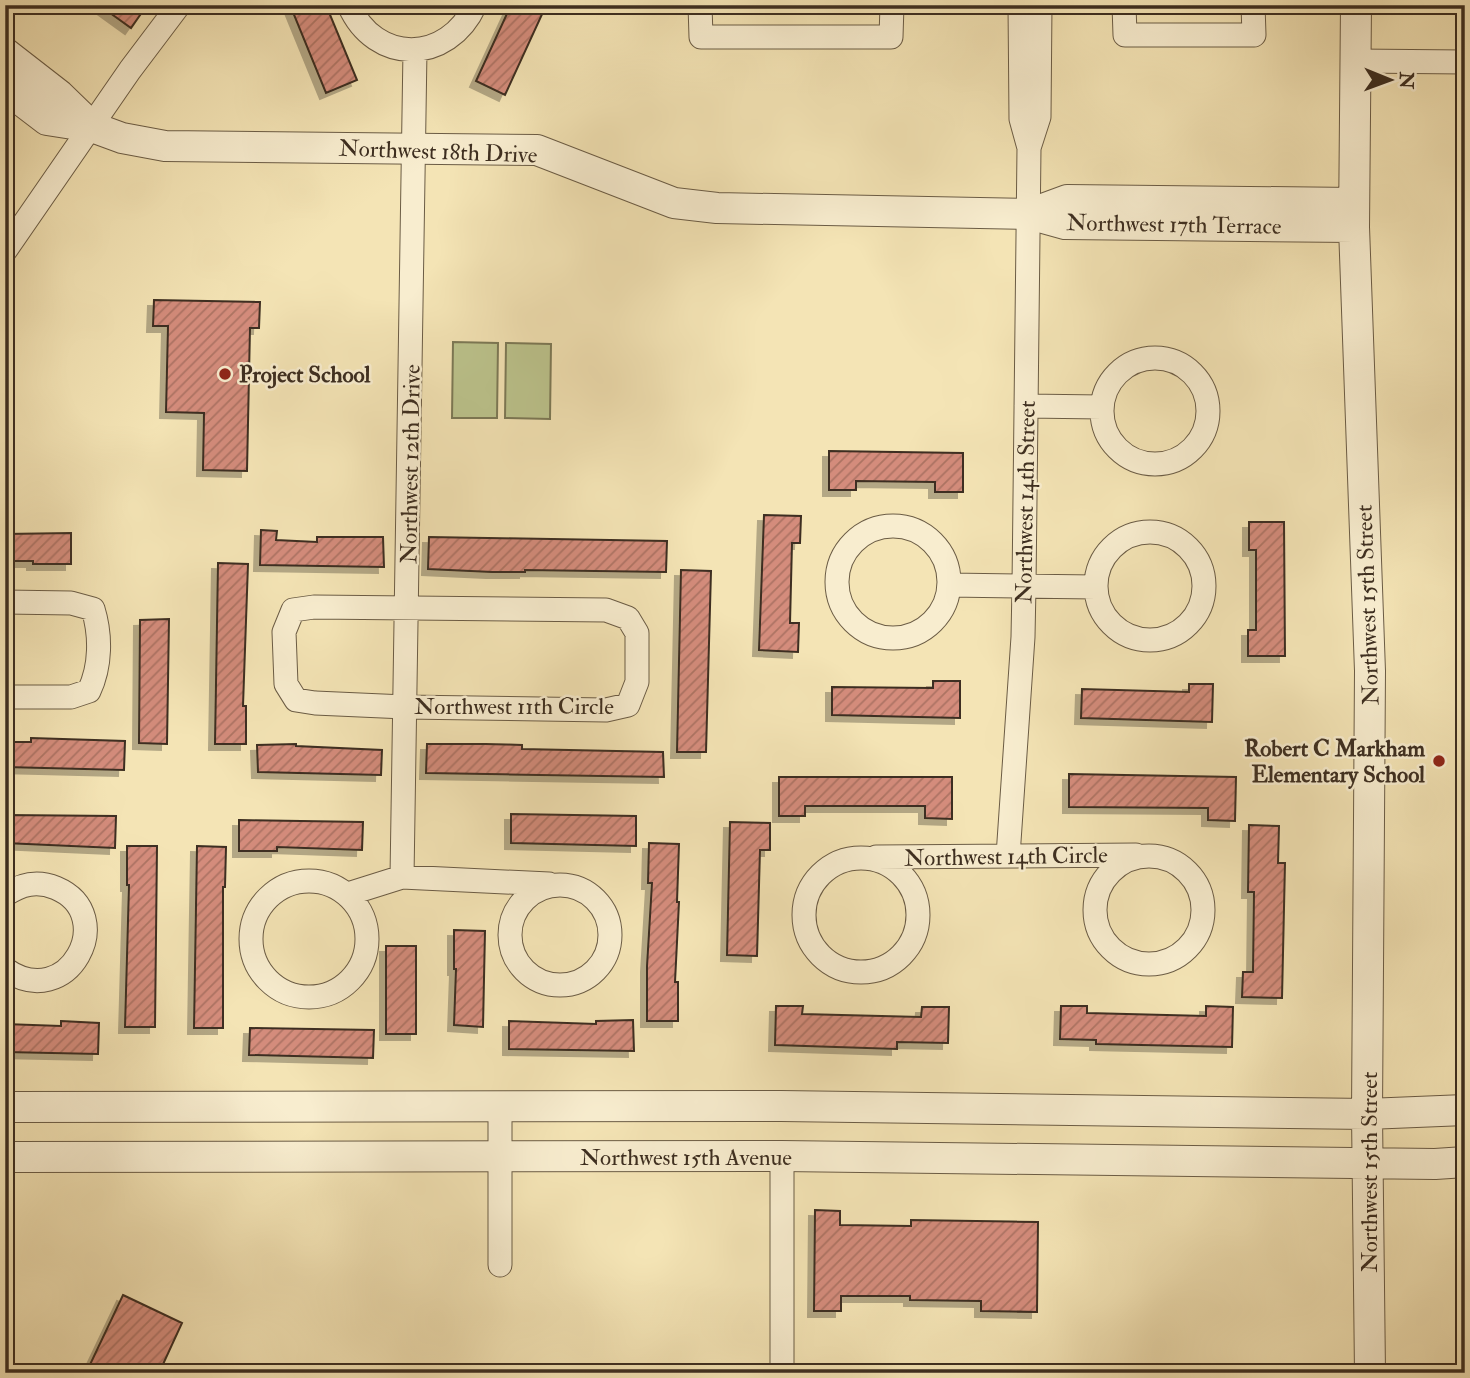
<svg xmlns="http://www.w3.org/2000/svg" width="1470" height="1378" font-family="'IM FELL Double Pica',serif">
<defs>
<pattern id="building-hatch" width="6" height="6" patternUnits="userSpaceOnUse" patternTransform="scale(1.75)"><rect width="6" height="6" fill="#d48c7b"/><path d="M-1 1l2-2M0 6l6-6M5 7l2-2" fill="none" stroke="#ad7364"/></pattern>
<filter id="shadow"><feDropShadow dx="-6" dy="6" stdDeviation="0" flood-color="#0004"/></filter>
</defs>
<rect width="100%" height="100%" fill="#f4e4b5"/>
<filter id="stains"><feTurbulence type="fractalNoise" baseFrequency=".00286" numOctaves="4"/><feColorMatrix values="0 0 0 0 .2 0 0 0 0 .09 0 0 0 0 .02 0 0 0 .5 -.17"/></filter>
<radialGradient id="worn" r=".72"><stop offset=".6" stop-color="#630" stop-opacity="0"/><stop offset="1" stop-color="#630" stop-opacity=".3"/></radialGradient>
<path fill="#bcc48d" stroke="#7c7956" stroke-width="2" d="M 453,342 L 498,343 L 497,418 L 452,418 Z
M 506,343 L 551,344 L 550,419 L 505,418 Z"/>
<path fill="url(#building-hatch)" stroke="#3d2e20" stroke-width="2" filter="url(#shadow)" d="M 99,5 L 147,5 L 131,28 Z
M 290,5 L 326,5 L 357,80 L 326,93 Z
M 511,5 L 534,5 L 544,10 L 505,95 L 476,81 Z
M 154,300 L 260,302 L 259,328 L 250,328 L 247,471 L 203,470 L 204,413 L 166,412 L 168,326 L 153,326 Z
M 829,451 L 963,453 L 963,492 L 935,492 L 935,482 L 856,481 L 856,490 L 829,490 Z
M 764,515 L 801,516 L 800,543 L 792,543 L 790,623 L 799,623 L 798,652 L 759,650 Z
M 1249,522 L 1284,522 L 1285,656 L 1248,656 L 1248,630 L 1256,630 L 1256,550 L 1249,550 Z
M 261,530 L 277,531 L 276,540 L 317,542 L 317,537 L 383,537 L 384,567 L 260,565 Z
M 71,533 L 71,564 L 33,564 L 33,561 L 5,561 L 5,534 Z
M 429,537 L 667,541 L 666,572 L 525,570 L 525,572 L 492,572 L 428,569 Z
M 218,563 L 248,564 L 243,706 L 246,706 L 246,744 L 215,744 Z
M 681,570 L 711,571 L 706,752 L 677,752 Z
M 169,619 L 167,744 L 139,743 L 140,620 Z
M 933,681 L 960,681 L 960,718 L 832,715 L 832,687 L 933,688 Z
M 1189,684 L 1213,684 L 1212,722 L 1081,718 L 1082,689 L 1189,692 Z
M 31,738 L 125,741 L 124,770 L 5,767 L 5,742 L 31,742 Z
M 296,744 L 296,746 L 382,750 L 381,775 L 258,772 L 257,745 Z
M 427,744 L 485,744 L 522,745 L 522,749 L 663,752 L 664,777 L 426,773 Z
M 1069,774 L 1236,777 L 1235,821 L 1208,820 L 1208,808 L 1069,807 Z
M 779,777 L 952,777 L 952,819 L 925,818 L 925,806 L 805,806 L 805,816 L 779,816 Z
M 511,814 L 636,816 L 636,846 L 511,843 Z
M 5,815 L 116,816 L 115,848 L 5,843 Z
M 239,820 L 363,822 L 362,850 L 277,847 L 277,851 L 239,851 Z
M 730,822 L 770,823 L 770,850 L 760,850 L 757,956 L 727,955 Z
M 1249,825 L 1279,826 L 1278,863 L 1285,863 L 1282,998 L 1242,997 L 1243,972 L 1253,972 L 1254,892 L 1248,892 Z
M 649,843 L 679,844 L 677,902 L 679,902 L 675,982 L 678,982 L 678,1021 L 647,1021 L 647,966 L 652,883 L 648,883 Z
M 127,846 L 157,846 L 155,1027 L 125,1027 L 129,885 L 127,885 Z
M 197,846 L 226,847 L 225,887 L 223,887 L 223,1028 L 194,1028 Z
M 454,930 L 485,931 L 483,1027 L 454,1025 L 456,969 L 454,969 Z
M 386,946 L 416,946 L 416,1034 L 386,1034 Z
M 776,1006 L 803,1006 L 802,1014 L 921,1017 L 922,1007 L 949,1007 L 948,1043 L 897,1042 L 897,1049 L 775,1045 Z
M 1061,1006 L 1087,1006 L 1087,1013 L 1206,1016 L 1206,1006 L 1233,1007 L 1232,1047 L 1096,1044 L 1096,1040 L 1060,1039 Z
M 633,1020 L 634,1051 L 509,1049 L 509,1021 L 596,1024 L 596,1021 Z
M 61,1021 L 99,1023 L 98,1054 L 5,1052 L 5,1024 L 61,1026 Z
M 250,1028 L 374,1030 L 373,1058 L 249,1055 Z
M 815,1210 L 840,1211 L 840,1225 L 911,1226 L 911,1220 L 1038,1222 L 1037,1312 L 981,1311 L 981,1301 L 910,1300 L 910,1296 L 841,1296 L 841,1311 L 814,1311 Z
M 123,1295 L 182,1323 L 159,1373 L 86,1373 Z"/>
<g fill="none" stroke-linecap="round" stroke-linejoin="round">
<g stroke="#6b5c45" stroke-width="25">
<path id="minor" d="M 349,5 C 375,65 448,64 475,5
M 700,5 L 701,37 L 891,37 L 892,5
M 1124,5 L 1125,35 L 1254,35 L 1253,5
M 1356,61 L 1465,62
M 1029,148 L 1039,117 L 1040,5
M 5,251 L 130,70 L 179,5
M1102 411a53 53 0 1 1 106 0a53 53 0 1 1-106 0Z
M 1026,406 L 1102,407
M837 582a56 56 0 1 1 112 0a56 56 0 1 1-112 0Z
M1096 586a54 54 0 1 1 108 0a54 54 0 1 1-108 0Z
M 949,585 L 1096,587
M 5,602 L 71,603 L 93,609 C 101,635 101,666 89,691 L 71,697 L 5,697
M 314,607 L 606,610 L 628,618 L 637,633 L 637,682 L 628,705 L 606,710 L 405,707 L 315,703 L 296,700 L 286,684 L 284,632 L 293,610 Z
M1095 910a54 54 0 1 1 108 0a54 54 0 1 1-108 0Z
M 1008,856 L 1023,637 L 1024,586 L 1029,148 L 1021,119 L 1020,5
M 876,857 L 1136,855
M804 915a57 57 0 1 1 114 0a57 57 0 1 1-114 0Z
M 402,877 L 415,50
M251 939a58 58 0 1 1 116 0a58 58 0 1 1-116 0Z
M510 935a50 50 0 1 1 100 0a50 50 0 1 1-100 0Z
M 348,894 L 402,877 L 549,884
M 5,895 C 21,884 37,880 56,888 C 120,915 68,1014 5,969
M 782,1156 L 782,1373
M 500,1265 L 500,1107"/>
</g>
<g stroke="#6b5c45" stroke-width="32">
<path id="tertiary" d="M 1356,5 L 1354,227 L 1370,671 L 1367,1114 L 1370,1373
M 5,53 L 59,95 L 92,127
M 5,88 L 47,120 L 92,127 L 122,138 L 165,146 L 537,150 L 674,203 L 717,208 L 1029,214 L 1065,224 L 1354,227
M 1029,214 L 1067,200 L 1354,203
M 5,1107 L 781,1106 L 1367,1114 L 1465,1110
M 5,1157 L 782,1156 L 1435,1164 L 1465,1162"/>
</g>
<use href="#minor" stroke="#f8edcf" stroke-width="23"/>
<use href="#tertiary" stroke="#f8edcf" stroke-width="30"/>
</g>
<g fill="#8f2418" stroke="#f8edcf" stroke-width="2.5">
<circle cx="225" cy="374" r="7"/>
<circle cx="1439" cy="761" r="7"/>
</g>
<g text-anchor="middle" stroke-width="5" stroke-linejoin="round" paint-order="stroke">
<g font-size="23" fill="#3d2e20" stroke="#f8edcf">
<text transform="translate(438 151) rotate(2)" y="8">Northwest 18th Drive</text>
<text transform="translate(1174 224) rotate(1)" y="8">Northwest 17th Terrace</text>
<text transform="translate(410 464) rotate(-89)" y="8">Northwest 12th Drive</text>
<text transform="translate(1025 502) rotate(-89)" y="8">Northwest 14th Street</text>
<text transform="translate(1367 605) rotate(-92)" y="8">Northwest 15th Street</text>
<text x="514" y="714">Northwest 11th Circle</text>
<text transform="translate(1006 856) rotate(-1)" y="8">Northwest 14th Circle</text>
<text x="686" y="1165">Northwest 15th Avenue</text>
<text transform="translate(1369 1172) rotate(-90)" y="8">Northwest 15th Street</text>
</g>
<g font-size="23" font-weight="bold" fill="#3d2e20" stroke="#f8edcf" text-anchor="start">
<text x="239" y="382">Project School</text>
<text x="1425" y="756" text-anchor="end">Robert C Markham<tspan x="1425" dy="26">Elementary School</tspan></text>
</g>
</g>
<rect width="1470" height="1378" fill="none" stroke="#f4e4b5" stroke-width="28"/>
<rect x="7" y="7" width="1456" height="1364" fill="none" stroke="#3d2e20" stroke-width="3.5"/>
<rect x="14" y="14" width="1442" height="1350" fill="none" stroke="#3d2e20" stroke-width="2"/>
<g transform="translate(1390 80) rotate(91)" stroke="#f8edcf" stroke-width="5" paint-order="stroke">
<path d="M0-5L12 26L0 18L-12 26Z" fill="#3d2e20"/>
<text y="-10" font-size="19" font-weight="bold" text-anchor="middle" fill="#3d2e20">N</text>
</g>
<rect width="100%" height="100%" filter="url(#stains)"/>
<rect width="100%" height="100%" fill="url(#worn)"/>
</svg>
